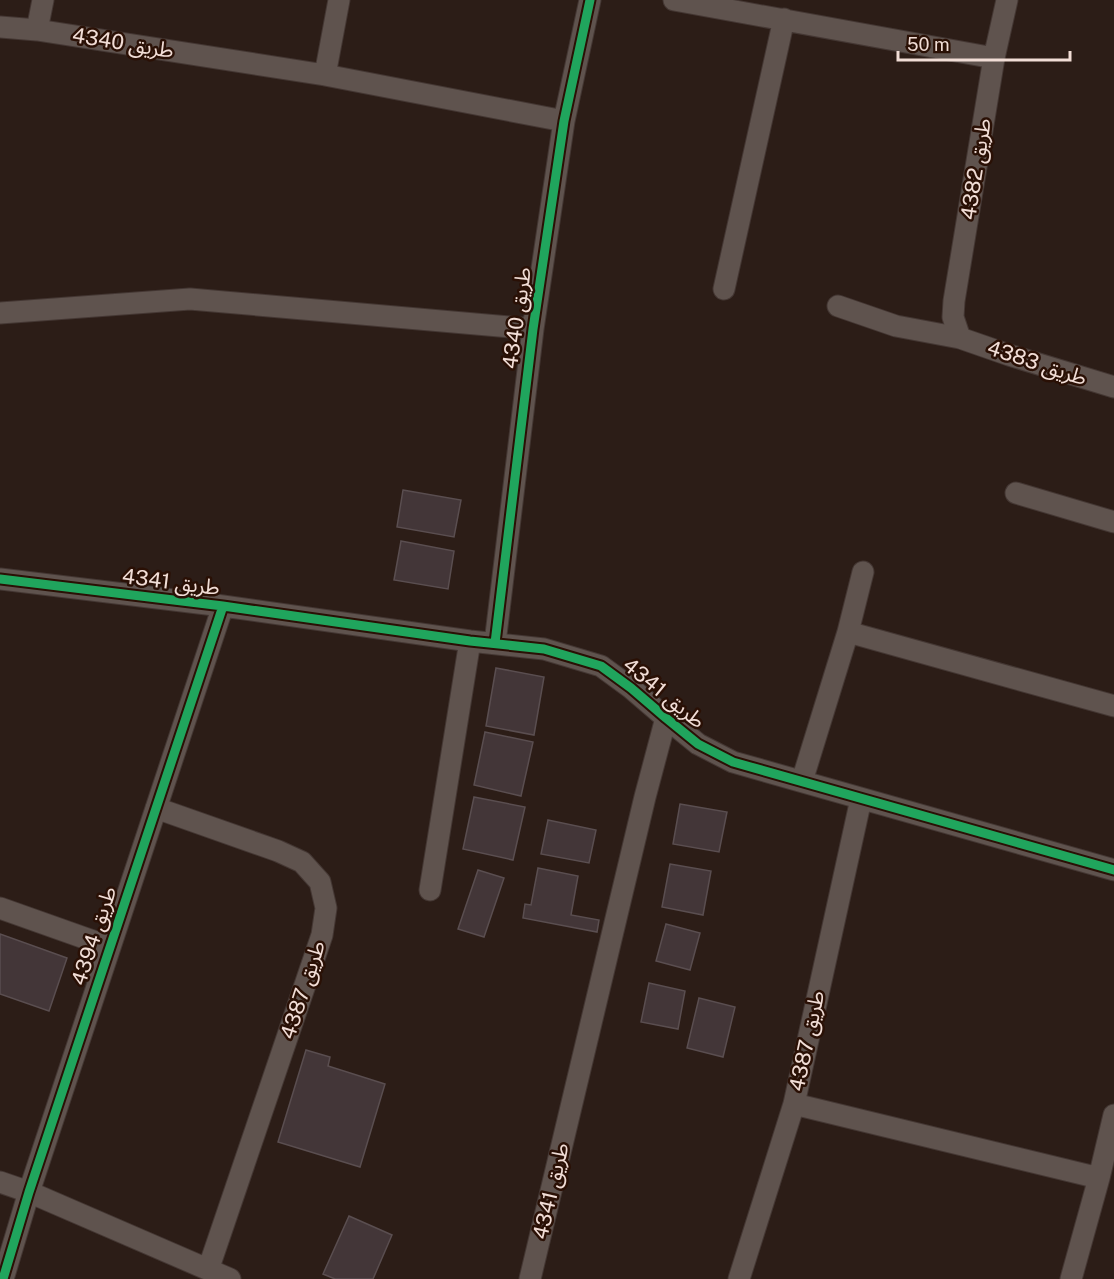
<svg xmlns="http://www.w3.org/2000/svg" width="1114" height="1279" font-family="'Public Sans','Noto Sans Arabic',sans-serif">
<rect width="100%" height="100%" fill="#2c1d17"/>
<path fill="#433638" stroke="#5a4e50" stroke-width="1.5" d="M 403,490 L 461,500 L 454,537 L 397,527 Z
M 401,541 L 454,551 L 448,589 L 394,580 Z
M 496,668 L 544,677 L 534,735 L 486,726 Z
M 485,732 L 533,742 L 521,796 L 474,785 Z
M 474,797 L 525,807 L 513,860 L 463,849 Z
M 680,804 L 727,812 L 719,852 L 673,844 Z
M 548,820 L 596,830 L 589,863 L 541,854 Z
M 670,864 L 711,871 L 703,915 L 662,907 Z
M 538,868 L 578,876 L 571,915 L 599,920 L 597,932 L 523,918 L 525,904 L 531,905 Z
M 478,870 L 504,878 L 484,937 L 458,929 Z
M 666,924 L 700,933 L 690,970 L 656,961 Z
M 0,934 L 67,958 L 49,1011 L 0,994 Z
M 649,983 L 685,991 L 678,1029 L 641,1022 Z
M 699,998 L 735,1007 L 723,1057 L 687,1048 Z
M 306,1050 L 330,1057 L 328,1066 L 385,1084 L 360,1167 L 278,1142 Z
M 349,1216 L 392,1235 L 373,1279 L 335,1279 L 323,1274 Z"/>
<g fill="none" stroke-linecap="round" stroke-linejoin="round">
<g stroke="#443733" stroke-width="23">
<path id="minor" d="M 674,0 L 994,58
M 0,27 L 37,30 L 325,75 L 564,121
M 37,30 L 43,0
M 325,75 L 339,0
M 724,289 L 784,19
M 838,306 L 896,326 L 960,338 L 1009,355 L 1114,387
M 0,313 L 190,299 L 533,329
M 960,338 L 953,317 L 954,301 L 994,58 L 1007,0
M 1016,493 L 1114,522
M 0,579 L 223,606 L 470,641 L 544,649 L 601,666 L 631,688 L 666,718 L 698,744 L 733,762 L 1114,870
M 848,632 L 1114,706
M 495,643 L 533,329 L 564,121 L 590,0
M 802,781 L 848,632 L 863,572
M 156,808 L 278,851 L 302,862 L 320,882 L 326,908 L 322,935 L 208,1270
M 430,890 L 470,641
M 0,908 L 110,947
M 794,1104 L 1099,1178
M 0,1182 L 29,1192 L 230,1279
M 3,1279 L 29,1192 L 223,606
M 530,1279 L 645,797 L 666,718
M 739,1279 L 794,1104 L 861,799
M 1071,1279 L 1099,1178 L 1114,1115"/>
</g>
<use href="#minor" stroke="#5f534e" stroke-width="21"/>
<g stroke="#2a1005" stroke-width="13">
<path id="cycleway" d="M 0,579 L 223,606 L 470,641 L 544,649 L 601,666 L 631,688 L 666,718 L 698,744 L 733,762 L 1114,870
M 495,643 L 533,329 L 564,121 L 590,0
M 3,1279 L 29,1192 L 223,606"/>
</g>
<use href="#cycleway" stroke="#20a55d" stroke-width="9"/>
</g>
<g text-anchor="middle" stroke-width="5" stroke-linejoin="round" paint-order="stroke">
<g font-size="21" fill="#f1ddd6" stroke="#2a1005">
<text transform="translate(123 43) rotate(9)" y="7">طريق 4340</text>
<text transform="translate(976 169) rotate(-81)" y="7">طريق 4382</text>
<text transform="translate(517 318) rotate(-82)" y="7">طريق 4340</text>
<text transform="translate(1037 363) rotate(18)" y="7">طريق 4383</text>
<text transform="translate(171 582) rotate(7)" y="7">طريق 4341</text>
<text transform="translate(664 693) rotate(39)" y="7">طريق 4341</text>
<text transform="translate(94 936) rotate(-72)" y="7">طريق 4394</text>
<text transform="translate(303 990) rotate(-72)" y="7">طريق 4387</text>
<text transform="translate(807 1041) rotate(-78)" y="7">طريق 4387</text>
<text transform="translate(551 1191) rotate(-77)" y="7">طريق 4341</text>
</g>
</g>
<path d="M898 51v9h172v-9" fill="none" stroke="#f1ddd6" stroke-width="3"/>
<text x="907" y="51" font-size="18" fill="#f1ddd6" stroke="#2a1005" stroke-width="4.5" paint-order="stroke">50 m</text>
</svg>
